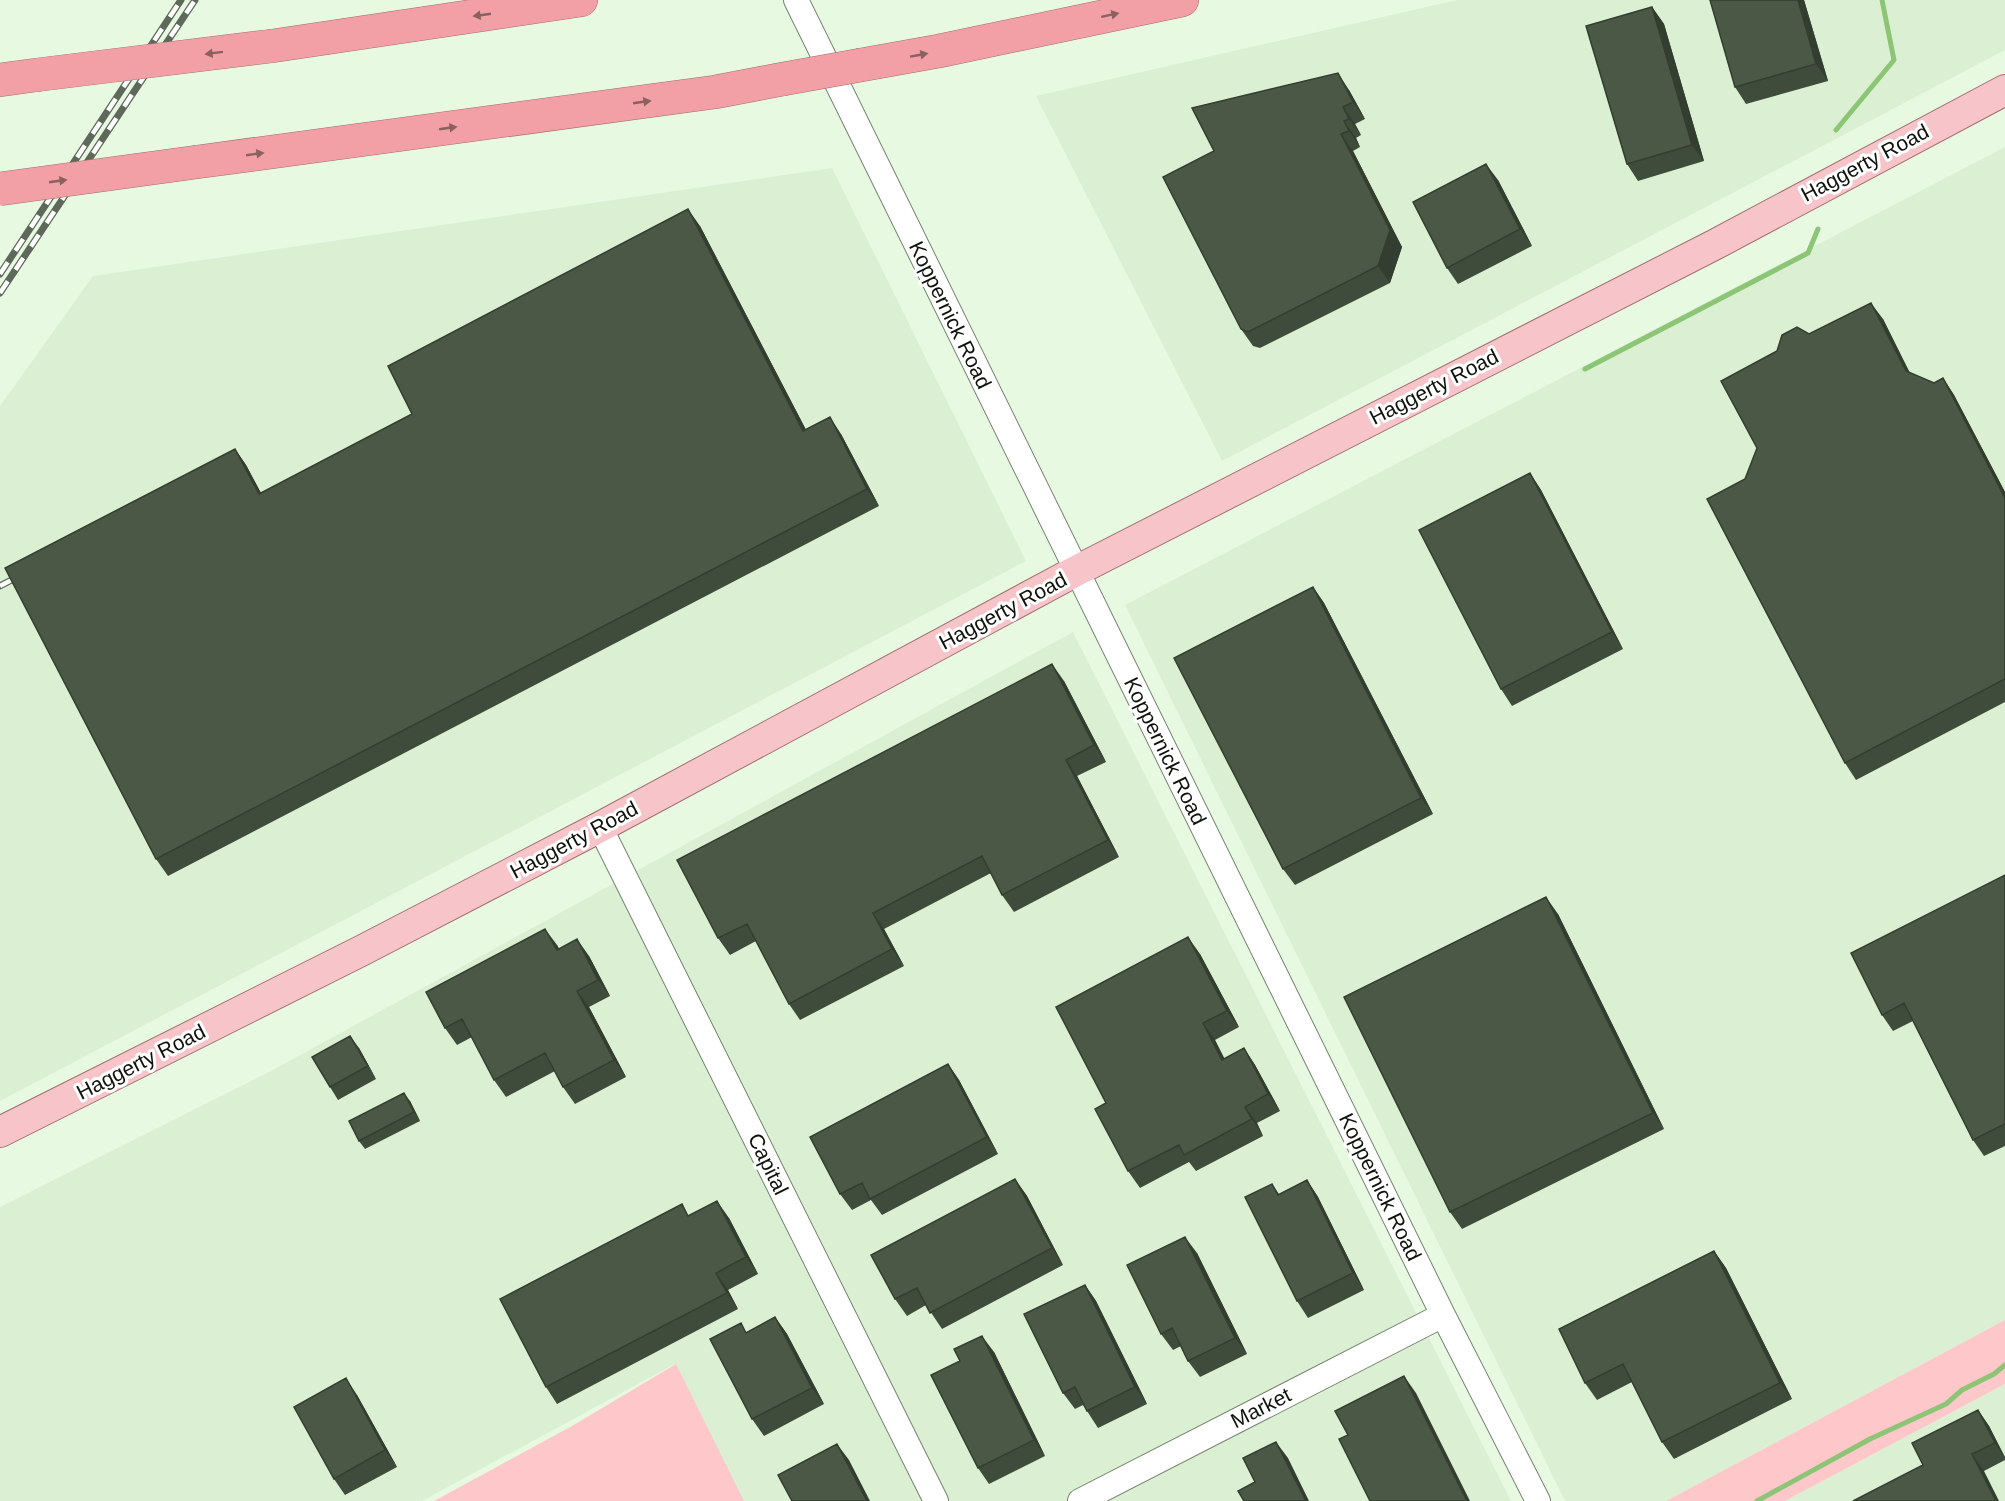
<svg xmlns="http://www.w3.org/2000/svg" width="2005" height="1501" font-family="Helvetica,sans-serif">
<rect width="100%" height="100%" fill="#e8f9e2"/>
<path fill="#dbf0d3" d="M 1457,0 L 2005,0 L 2005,50 L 1222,461 L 1036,96 Z
M 2005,147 L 2005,1320 L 1666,1501 L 1565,1501 L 1125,605 Z
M 832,168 L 1026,561 L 0,1101 L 0,406 L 93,276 Z
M 1073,632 L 1511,1501 L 743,1501 L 675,1364 L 422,1501 L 0,1501 L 0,1207 L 271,1071 Z
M 2005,1384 L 2005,1501 L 1785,1501 Z"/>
<path fill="#fec7ca" d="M 2005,1320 L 2005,1384 L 1785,1501 L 1666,1501 Z
M 676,1364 L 744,1501 L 434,1501 L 572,1426 Z"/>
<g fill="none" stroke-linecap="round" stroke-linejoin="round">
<path stroke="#8bc575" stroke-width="5" d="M 1836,130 L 1894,60 L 1882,0
M 1585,369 L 1808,253 L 1818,229
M 1757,1501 L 1870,1439 L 1946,1404 L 1962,1390 L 1994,1374 L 2005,1365"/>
<g stroke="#758470" stroke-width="26">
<path id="minor" d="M 796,0 L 1443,1315 L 1538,1501
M 600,827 L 936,1501
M 1080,1501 L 1443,1315"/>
</g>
<g stroke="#a26e6f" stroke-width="32">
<path id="major" d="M 0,1132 L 361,951 L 600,827 L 1076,571 L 1714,245 L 2005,90"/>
</g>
<g stroke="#a26e6f" stroke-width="34">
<path id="highway" d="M 272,46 L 581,0
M 861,65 L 939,51 L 1182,0
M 0,80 L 36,75
M 197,162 L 715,92 L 783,79"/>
</g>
<use href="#minor" stroke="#fff" stroke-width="24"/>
<use href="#major" stroke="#f7c5c9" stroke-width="30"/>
<use href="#highway" stroke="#f29fa5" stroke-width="33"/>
<g stroke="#5f695b" stroke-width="7">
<path id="rail" d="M 0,274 L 181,0
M 0,293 L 195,0
M 0,586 L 27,572"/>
</g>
<use href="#rail" stroke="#fff" stroke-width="4.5" stroke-dasharray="14" stroke-linecap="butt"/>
<g stroke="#a26e6f" stroke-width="34" stroke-linecap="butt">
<path id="highway-bridge" d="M 36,75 L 272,46
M 783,79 L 861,65
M 0,189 L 197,162"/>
</g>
<use href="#highway-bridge" stroke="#f29fa5" stroke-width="33"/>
</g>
<path fill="#404c3b" d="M 1710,0 L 1804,0 L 1828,81 L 1746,104 L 1735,87 Z
M 1652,7 L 1664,24 L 1704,161 L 1638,181 L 1627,164 Z
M 1349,90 L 1365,119 L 1355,124 L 1361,135 L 1356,138 L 1360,147 L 1353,151 L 1402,247 L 1390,283 L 1260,348 L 1253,346 L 1241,329 Z
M 1498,180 L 1532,246 L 1458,284 L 1447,268 Z
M 700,226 L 806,430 L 841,434 L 879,506 L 168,876 L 156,859 L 235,449 L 246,465 L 261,493 L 412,414 Z
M 1883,319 L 1910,373 L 1934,383 L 1943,378 L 1954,395 L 2005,492 L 2005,702 L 1856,780 L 1845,763 L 1745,479 Z
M 1530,473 L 1541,490 L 1623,649 L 1512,706 L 1501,689 Z
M 1313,587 L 1324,603 L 1433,814 L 1295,885 L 1283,869 Z
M 1064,681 L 1106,762 L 1077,776 L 1119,857 L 1014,912 L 1002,895 L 991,873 L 884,929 L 904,966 L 800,1020 L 789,1004 L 756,941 L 730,955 L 718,938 Z
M 2005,875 L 2005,1146 L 1984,1156 L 1973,1140 L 1913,1021 L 1893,1031 L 1882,1015 Z
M 1558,914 L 1664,1129 L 1462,1229 L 1450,1212 Z
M 557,945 L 559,949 L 589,956 L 610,996 L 589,1007 L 626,1077 L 575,1104 L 563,1087 L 555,1071 L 506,1097 L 494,1080 L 472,1037 L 457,1045 L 445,1028 Z
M 1200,954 L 1239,1027 L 1215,1040 L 1224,1059 L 1244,1048 L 1255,1065 L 1280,1111 L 1257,1123 L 1263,1136 L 1196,1171 L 1189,1162 L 1140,1188 L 1128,1171 L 1106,1103 Z
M 359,1048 L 376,1079 L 338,1100 L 330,1087 Z
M 948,1064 L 959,1080 L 998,1154 L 882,1215 L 871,1200 L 852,1210 L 840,1194 Z
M 410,1101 L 420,1121 L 365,1149 L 359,1141 Z
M 1015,1179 L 1027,1196 L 1063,1265 L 942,1329 L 926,1305 L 907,1316 L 895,1299 Z
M 1307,1180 L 1318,1197 L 1364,1290 L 1308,1318 L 1297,1301 L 1272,1184 L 1279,1194 Z
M 690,1215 L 729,1218 L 758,1274 L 728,1290 L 738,1309 L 557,1404 L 546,1387 Z
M 1714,1251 L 1726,1268 L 1792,1399 L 1674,1459 L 1662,1442 L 1632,1382 L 1597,1400 L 1585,1383 Z
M 1197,1253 L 1247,1354 L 1200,1377 L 1188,1361 L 1181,1346 L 1173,1350 L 1161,1334 Z
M 1085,1285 L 1096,1301 L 1147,1404 L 1098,1428 L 1087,1411 L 1083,1405 L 1075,1409 L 1063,1393 Z
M 775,1317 L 787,1334 L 824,1404 L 764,1436 L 752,1419 L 747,1332 Z
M 994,1352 L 1045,1456 L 989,1484 L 978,1468 Z
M 357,1395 L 397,1467 L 345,1495 L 334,1479 Z
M 1978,1410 L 1989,1426 L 2005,1457 L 2005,1460 L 1984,1471 L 1923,1465 Z"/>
<path fill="#343e30" d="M 1798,0 L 1804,0 L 1828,81 L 1816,64 Z
M 1652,7 L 1664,24 L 1704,161 L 1692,145 Z
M 1338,73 L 1349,90 L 1365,119 L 1353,102 Z
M 1343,107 L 1355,124 L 1361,135 L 1349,119 Z
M 1344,121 L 1356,138 L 1360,147 L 1349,131 Z
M 1341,134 L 1353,151 L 1402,247 L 1390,283 L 1378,266 Z
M 1486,164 L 1498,180 L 1532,246 L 1520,229 Z
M 688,209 L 700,226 L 815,447 L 803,431 Z
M 1871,303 L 1883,319 L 1917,388 L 1906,371 Z
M 1943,378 L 1954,395 L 2005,492 L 2005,498 Z
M 830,417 L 841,434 L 879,506 L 867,489 Z
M 235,449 L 246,465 L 270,510 L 259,494 Z
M 1530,473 L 1541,490 L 1623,649 L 1612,632 Z
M 1313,587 L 1324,603 L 1433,814 L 1421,798 Z
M 1052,664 L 1064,681 L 1106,762 L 1094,745 Z
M 1066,760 L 1077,776 L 1119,857 L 1108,840 Z
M 1546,897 L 1558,914 L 1664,1129 L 1653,1113 Z
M 873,913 L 884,929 L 904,966 L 892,949 Z
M 545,929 L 557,945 L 568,966 L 557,950 Z
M 1188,937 L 1200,954 L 1239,1027 L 1227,1011 Z
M 577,939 L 589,956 L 610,996 L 598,980 Z
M 577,991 L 589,1007 L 626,1077 L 614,1060 Z
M 1203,1023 L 1215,1040 L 1234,1077 L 1222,1060 Z
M 350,1036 L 359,1048 L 376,1079 L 368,1066 Z
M 1244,1048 L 1255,1065 L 1280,1111 L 1268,1094 Z
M 948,1064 L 959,1080 L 998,1154 L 987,1137 Z
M 404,1093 L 410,1101 L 420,1121 L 414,1112 Z
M 1245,1107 L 1257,1123 L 1263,1136 L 1252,1119 Z
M 1015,1179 L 1027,1196 L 1063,1265 L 1052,1248 Z
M 1307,1180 L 1318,1197 L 1364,1290 L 1353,1273 Z
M 717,1201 L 729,1218 L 758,1274 L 746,1257 Z
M 1185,1237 L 1197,1253 L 1247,1354 L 1235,1338 Z
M 1714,1251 L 1726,1268 L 1792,1399 L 1780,1383 Z
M 716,1273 L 728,1290 L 738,1309 L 727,1293 Z
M 1085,1285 L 1096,1301 L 1147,1404 L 1135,1387 Z
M 775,1317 L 787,1334 L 824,1404 L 812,1388 Z
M 982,1336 L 994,1352 L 1045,1456 L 1034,1440 Z
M 1404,1376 L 1416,1393 L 1470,1501 L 1467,1501 Z
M 346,1378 L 357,1395 L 397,1467 L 385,1450 Z
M 1978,1410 L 1989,1426 L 2005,1458 L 1995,1443 Z
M 1276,1442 L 1288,1458 L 1309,1501 L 1306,1501 Z
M 837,1444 L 849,1460 L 870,1501 L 867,1501 Z
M 1972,1454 L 1984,1471 L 1999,1501 L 1996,1501 Z"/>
<path fill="#4a5845" stroke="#343e30" stroke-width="1.5" d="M 1710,0 L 1798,0 L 1816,64 L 1735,87 Z
M 1652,7 L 1692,145 L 1627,164 L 1586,26 Z
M 1338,73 L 1353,102 L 1343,107 L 1349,119 L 1344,121 L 1349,131 L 1341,134 L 1390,230 L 1378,266 L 1248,332 L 1241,329 L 1163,177 L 1214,151 L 1192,108 Z
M 1486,164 L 1520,229 L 1447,268 L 1413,202 Z
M 688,209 L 803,431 L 830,417 L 867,489 L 156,859 L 5,568 L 235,449 L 259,494 L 412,414 L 388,366 Z
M 1871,303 L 1906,371 L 1934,383 L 1943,378 L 2005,498 L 2005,679 L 1845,763 L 1707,499 L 1745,479 L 1757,448 L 1721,381 L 1777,351 L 1782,335 L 1797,327 L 1809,334 Z
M 1530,473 L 1612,632 L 1501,689 L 1419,530 Z
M 1313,587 L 1421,798 L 1283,869 L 1174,658 Z
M 1052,664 L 1094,745 L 1066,760 L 1108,840 L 1002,895 L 982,856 L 873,913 L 892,949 L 789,1004 L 747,924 L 718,938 L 677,860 Z
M 2005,875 L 2005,1124 L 1973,1140 L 1904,1003 L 1882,1015 L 1851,953 Z
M 1546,897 L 1653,1113 L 1450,1212 L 1344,997 Z
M 545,929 L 557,950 L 577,939 L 598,980 L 577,991 L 614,1060 L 563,1087 L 545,1053 L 494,1080 L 462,1019 L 445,1028 L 426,992 Z
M 1188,937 L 1227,1011 L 1203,1023 L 1222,1060 L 1244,1048 L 1268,1094 L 1245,1107 L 1252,1119 L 1184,1155 L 1179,1145 L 1128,1171 L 1095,1109 L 1106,1103 L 1056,1007 Z
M 350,1036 L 368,1066 L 330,1087 L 312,1057 Z
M 948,1064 L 987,1137 L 870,1199 L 862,1183 L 840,1194 L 810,1137 Z
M 404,1093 L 414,1112 L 359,1141 L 349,1121 Z
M 1015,1179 L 1052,1248 L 930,1313 L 917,1288 L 895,1299 L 871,1255 Z
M 1307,1180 L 1353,1273 L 1297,1301 L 1245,1197 L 1272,1184 L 1278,1195 Z
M 717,1201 L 746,1257 L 716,1273 L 727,1293 L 546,1387 L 500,1299 L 682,1204 L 688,1216 Z
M 1185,1237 L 1235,1338 L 1188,1361 L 1172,1328 L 1161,1334 L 1127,1265 Z
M 1714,1251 L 1780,1383 L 1662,1442 L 1623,1364 L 1585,1383 L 1559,1329 Z
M 1085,1285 L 1135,1387 L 1087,1411 L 1075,1387 L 1063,1393 L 1024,1314 Z
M 775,1317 L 812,1388 L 752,1419 L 710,1339 L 741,1323 L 746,1333 Z
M 982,1336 L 1034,1440 L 978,1468 L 931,1375 L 960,1361 L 954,1349 Z
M 1404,1376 L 1467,1501 L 1370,1501 L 1339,1439 L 1348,1435 L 1335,1411 Z
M 346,1378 L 385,1450 L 334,1479 L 294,1407 Z
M 1978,1410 L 1995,1443 L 1972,1454 L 1996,1501 L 1853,1501 L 1923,1465 L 1912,1443 Z
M 1276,1442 L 1306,1501 L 1244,1501 L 1238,1491 L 1255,1482 L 1243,1458 Z
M 837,1444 L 867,1501 L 792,1501 L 778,1475 Z"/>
<defs><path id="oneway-solid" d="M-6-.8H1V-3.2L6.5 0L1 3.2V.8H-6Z" transform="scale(1.5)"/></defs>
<g fill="#8b6060">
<use href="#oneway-solid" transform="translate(482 15) rotate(172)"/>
<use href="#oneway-solid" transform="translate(1110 15) rotate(-12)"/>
<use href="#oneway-solid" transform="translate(214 53) rotate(173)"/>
<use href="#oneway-solid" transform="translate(919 55) rotate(-10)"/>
<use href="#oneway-solid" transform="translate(642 102) rotate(-8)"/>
<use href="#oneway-solid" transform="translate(448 128) rotate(-8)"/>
<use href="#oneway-solid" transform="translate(255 154) rotate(-8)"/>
<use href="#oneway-solid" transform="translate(58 181) rotate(-8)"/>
</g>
<g text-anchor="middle" stroke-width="6" stroke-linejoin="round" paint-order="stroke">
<g font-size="21" fill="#0d130b" stroke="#fff">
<text transform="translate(1865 163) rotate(-28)" y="7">Haggerty Road</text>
<text transform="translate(950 315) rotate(64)" y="7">Koppernick Road</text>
<text transform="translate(1434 387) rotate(-27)" y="7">Haggerty Road</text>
<text transform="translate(1003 611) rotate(-28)" y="7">Haggerty Road</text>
<text transform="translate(1165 751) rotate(64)" y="7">Koppernick Road</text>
<text transform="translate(574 840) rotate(-28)" y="7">Haggerty Road</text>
<text transform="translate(141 1062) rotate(-27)" y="7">Haggerty Road</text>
<text transform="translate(768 1164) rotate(64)" y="7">Capital</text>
<text transform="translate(1380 1187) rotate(64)" y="7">Koppernick Road</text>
<text transform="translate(1261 1408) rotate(-27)" y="7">Market</text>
</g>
</g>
</svg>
